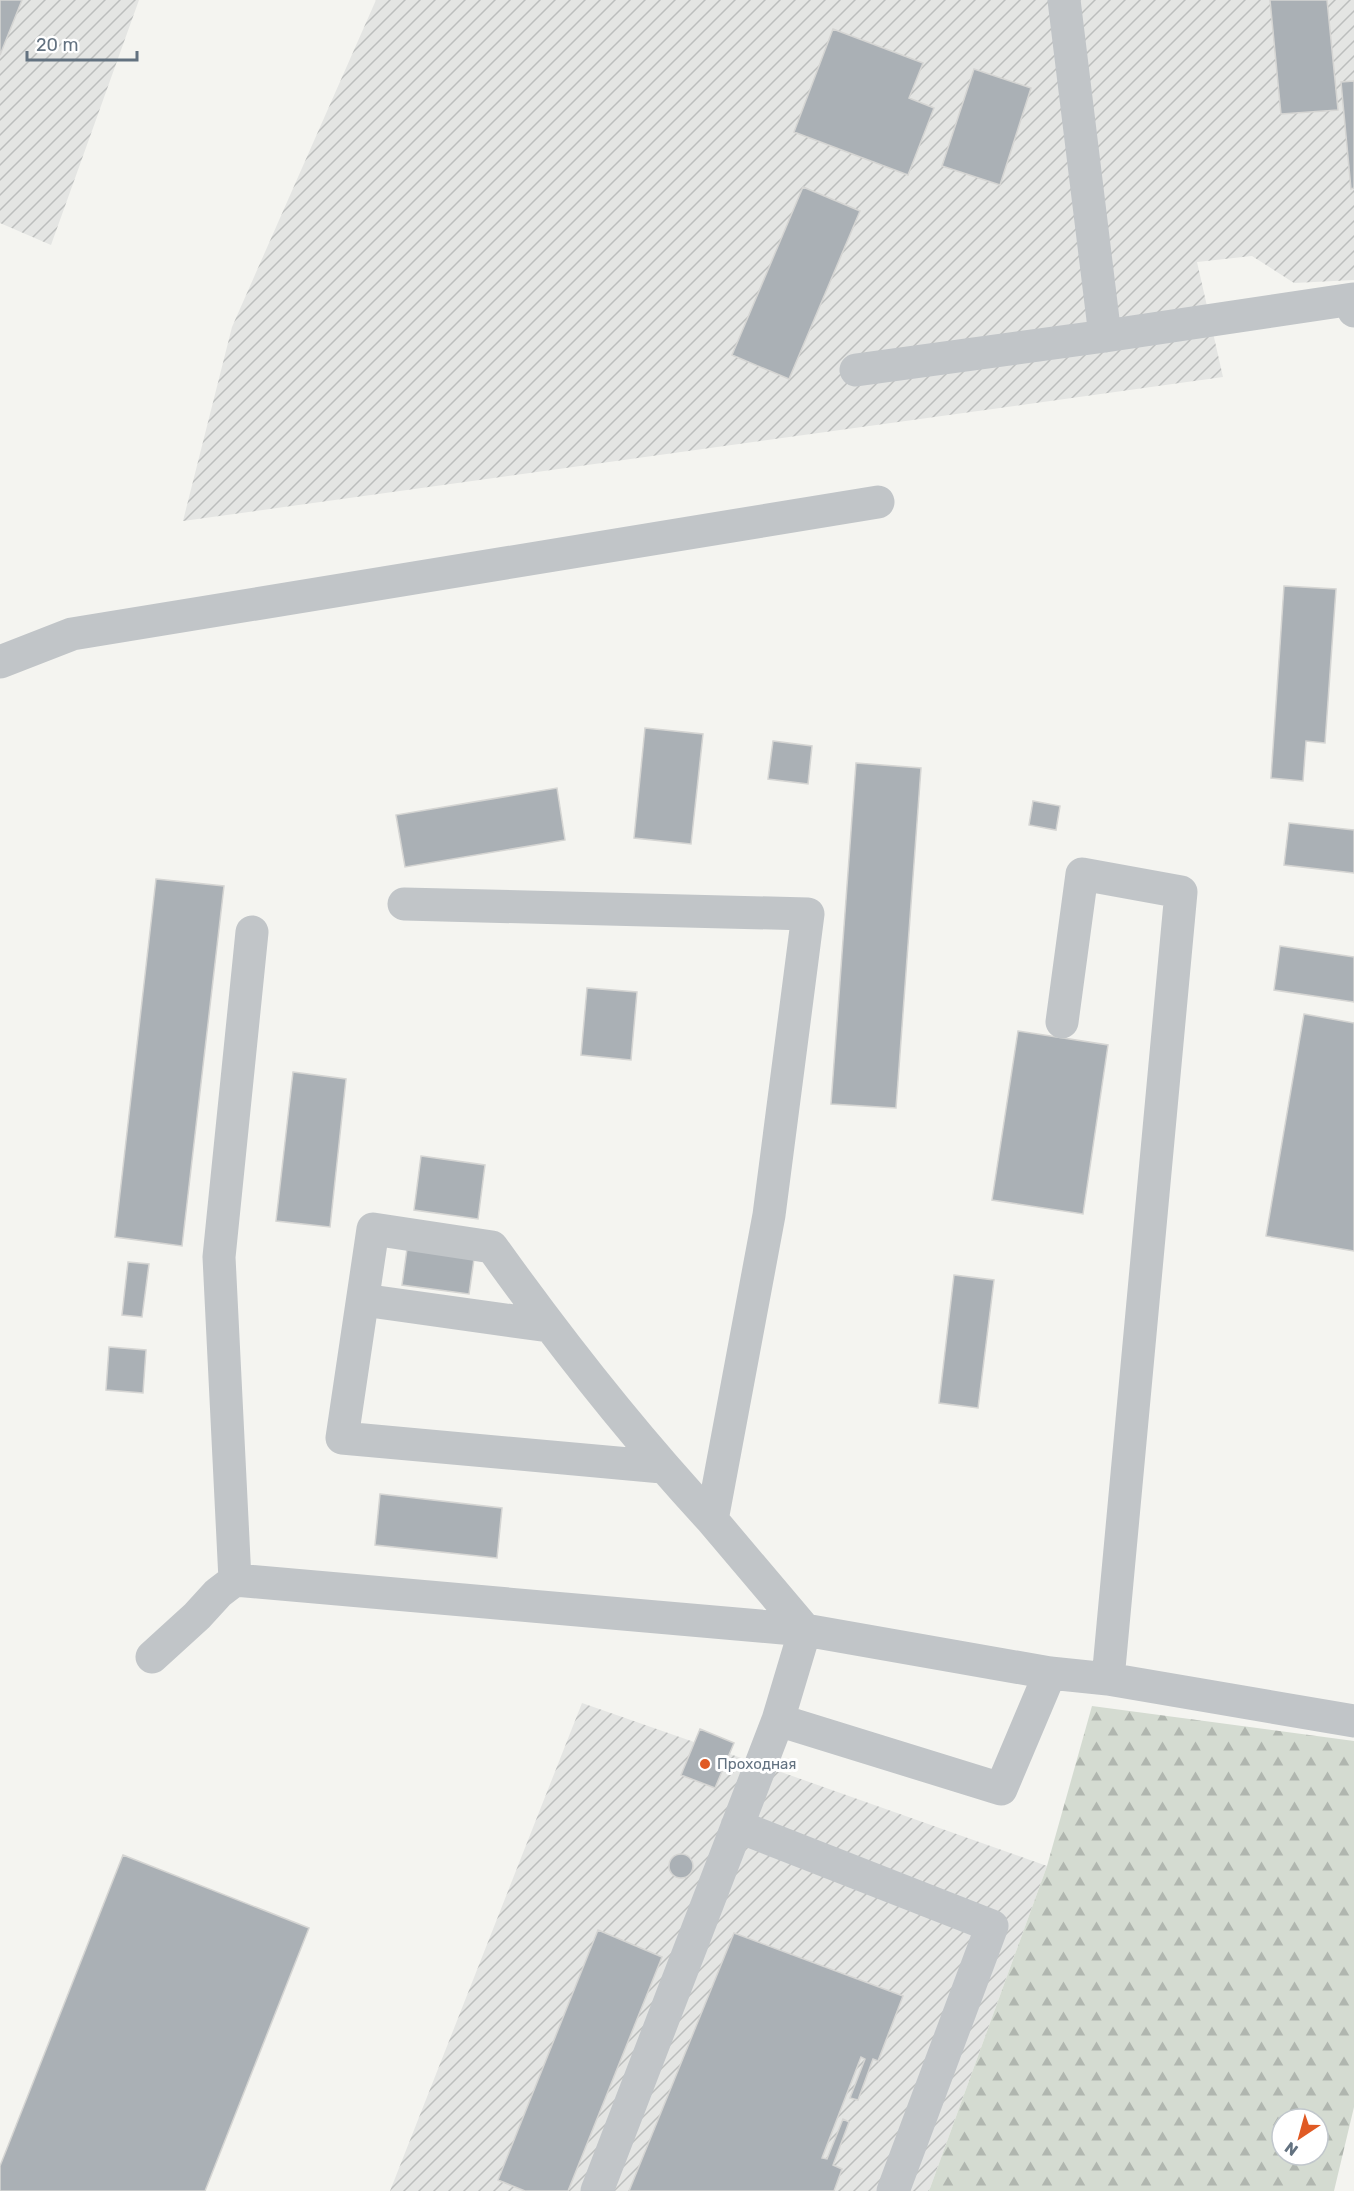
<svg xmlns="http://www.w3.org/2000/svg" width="1354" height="2191" font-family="Rubik,sans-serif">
<defs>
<pattern id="industrial-furrows" width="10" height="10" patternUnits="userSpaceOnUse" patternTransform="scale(1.5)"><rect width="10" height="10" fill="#e4e5e3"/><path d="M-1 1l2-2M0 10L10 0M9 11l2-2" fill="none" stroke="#bcbebd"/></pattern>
<pattern id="forest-firs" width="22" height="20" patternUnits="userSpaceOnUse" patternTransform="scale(1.5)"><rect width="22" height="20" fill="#d4dbd1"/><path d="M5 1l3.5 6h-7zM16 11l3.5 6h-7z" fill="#b0b6af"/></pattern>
</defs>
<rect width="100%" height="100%" fill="#f4f4f0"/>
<path fill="url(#industrial-furrows)" d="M 0,0 L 139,0 L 51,245 L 0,223 Z
M 376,0 L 1354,0 L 1354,280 L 1294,283 L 1252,256 L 1197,262 L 1223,377 L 183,521 L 232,327 Z
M 582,1703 L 694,1742 L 700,1729 L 734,1743 L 730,1754 L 1047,1866 L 929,2191 L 390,2191 Z"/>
<path fill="url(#forest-firs)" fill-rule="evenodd" d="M 1092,1706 L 1354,1741 L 1354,2107 L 1334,2191 L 929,2191 L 1047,1866 ZM 1282,2119 L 1318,2119 L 1318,2155 L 1282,2155 Z"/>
<path fill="#aab0b5" stroke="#d5d5d3" stroke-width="1.5" d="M 0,0 L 22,0 L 0,55 Z
M 1270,0 L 1327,0 L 1338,110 L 1281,114 Z
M 833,29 L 923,63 L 909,98 L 934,108 L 908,175 L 794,132 Z
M 974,69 L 1031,88 L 1000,185 L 942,166 Z
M 1354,81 L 1354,188 L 1351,189 L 1341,82 Z
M 803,187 L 860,211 L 789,379 L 732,355 Z
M 1284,586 L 1336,589 L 1325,743 L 1306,741 L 1303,781 L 1271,778 Z
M 645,728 L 703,734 L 691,844 L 634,838 Z
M 773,741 L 812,746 L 808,784 L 768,779 Z
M 856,763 L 921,768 L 896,1108 L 831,1104 Z
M 557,788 L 565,840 L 405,867 L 396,815 Z
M 1033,801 L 1060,806 L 1056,830 L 1029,825 Z
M 1289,823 L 1354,830 L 1354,873 L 1284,865 Z
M 156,879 L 224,886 L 182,1246 L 115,1237 Z
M 1280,946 L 1354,957 L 1354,1002 L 1274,990 Z
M 587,988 L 637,992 L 631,1060 L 581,1055 Z
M 1304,1014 L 1354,1023 L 1354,1251 L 1266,1236 Z
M 1018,1031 L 1108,1045 L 1083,1214 L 992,1200 Z
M 293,1072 L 346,1079 L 330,1227 L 276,1221 Z
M 421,1156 L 485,1165 L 478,1219 L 414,1210 Z
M 407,1249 L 474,1259 L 469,1294 L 402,1285 Z
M 128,1262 L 149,1264 L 142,1317 L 122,1315 Z
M 954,1275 L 994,1280 L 978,1408 L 939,1403 Z
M 109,1347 L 146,1350 L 143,1393 L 106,1390 Z
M 380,1494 L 502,1508 L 497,1558 L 375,1545 Z
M 700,1729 L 734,1743 L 715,1788 L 681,1775 Z
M669 1866a12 12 0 1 1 24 0a12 12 0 1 1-24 0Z
M 123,1855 L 309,1928 L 205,2191 L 0,2191 L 0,2166 Z
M 598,1930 L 662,1957 L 568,2191 L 525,2191 L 498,2180 Z
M 734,1933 L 903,1996 L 878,2061 L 873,2059 L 858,2100 L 850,2098 L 865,2059 L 861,2057 L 822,2158 L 827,2159 L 843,2119 L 849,2122 L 833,2165 L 842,2169 L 834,2191 L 629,2191 Z"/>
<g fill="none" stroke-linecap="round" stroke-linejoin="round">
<path stroke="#c1c5c8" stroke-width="33" d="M 1064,0 L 1105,336
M 856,370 L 1105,336 L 1353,299 L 1354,311
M 0,662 L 72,634 L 878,502
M 404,904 L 808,914 L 769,1215 L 712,1520 L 805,1630 L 778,1720 L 597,2191
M 1062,1022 L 1082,874 L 1181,892 L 1108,1679
M 363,1300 L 549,1326
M 662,1467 L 342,1438 L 373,1229 L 492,1247 C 560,1342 632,1434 712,1520
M 235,1580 L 219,1257 L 252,932
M 152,1657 L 197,1616 L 218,1593 L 235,1580 L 805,1630 L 1050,1673 L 1108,1679 L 1354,1721
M 778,1720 L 1001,1789 L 1050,1673
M 737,1826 L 992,1926 L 893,2191"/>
</g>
<circle fill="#e05a24" stroke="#fff" stroke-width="2" cx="705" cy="1764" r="6"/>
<g text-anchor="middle" stroke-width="6" stroke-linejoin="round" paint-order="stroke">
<g font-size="15" fill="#637280" stroke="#fff" text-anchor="start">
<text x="717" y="1769">Проходная</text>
</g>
</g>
<g transform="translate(1300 2137) rotate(216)"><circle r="28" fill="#ffffff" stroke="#c1c7cc" stroke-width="1.5"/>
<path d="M0-4.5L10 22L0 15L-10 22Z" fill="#e05a24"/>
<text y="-9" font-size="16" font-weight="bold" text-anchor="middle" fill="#637280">N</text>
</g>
<path d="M27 51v9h110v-9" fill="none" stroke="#637280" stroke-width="3"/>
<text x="36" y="51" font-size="18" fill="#637280" stroke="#ffffff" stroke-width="4.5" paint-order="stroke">20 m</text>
</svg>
